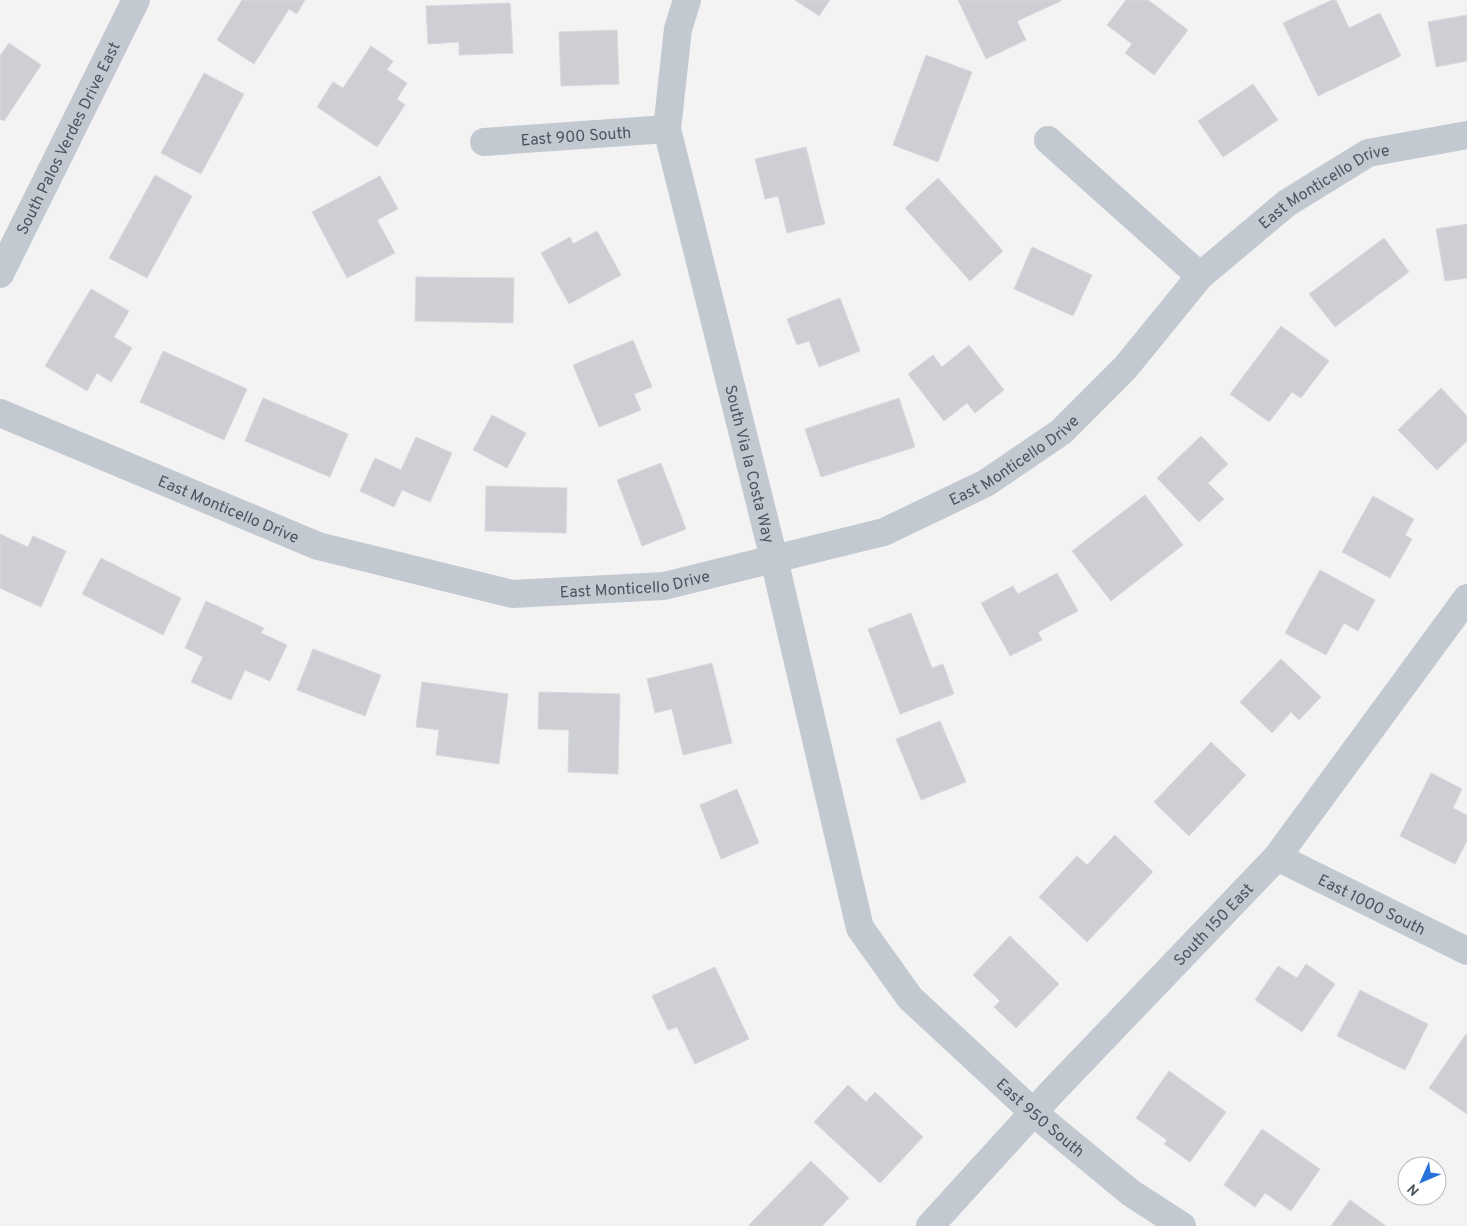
<svg xmlns="http://www.w3.org/2000/svg" width="1467" height="1226" font-family="Overpass,sans-serif">
<rect width="100%" height="100%" fill="#f4f3f3"/>
<path fill="#cdcfd4" stroke="#d7d9dd" d="M 242,0 L 305,0 L 297,14 L 289,9 L 254,64 L 217,40 Z
M 795,0 L 830,0 L 819,16 Z
M 958,0 L 1061,0 L 1061,1 L 1017,21 L 1026,40 L 986,59 Z
M 1126,0 L 1148,0 L 1188,30 L 1154,75 L 1125,53 L 1132,44 L 1107,25 Z
M 1332,0 L 1336,0 L 1349,28 L 1380,13 L 1401,56 L 1318,96 L 1283,23 Z
M 510,3 L 513,53 L 459,55 L 459,42 L 428,44 L 426,6 Z
M 1467,15 L 1467,61 L 1436,67 L 1428,22 Z
M 617,30 L 619,84 L 561,86 L 559,32 Z
M 9,43 L 41,65 L 4,121 L 0,119 L 0,56 Z
M 371,46 L 393,61 L 387,70 L 407,83 L 397,99 L 405,105 L 377,147 L 317,107 L 333,82 L 343,88 Z
M 926,55 L 972,72 L 938,162 L 893,145 Z
M 204,73 L 244,94 L 201,174 L 161,153 Z
M 1253,84 L 1278,120 L 1223,157 L 1198,121 Z
M 806,147 L 825,224 L 787,233 L 778,196 L 765,199 L 755,159 Z
M 155,175 L 192,196 L 147,278 L 109,258 Z
M 380,176 L 398,209 L 377,220 L 395,253 L 347,278 L 312,212 Z
M 938,178 L 1003,251 L 970,281 L 905,208 Z
M 1467,224 L 1467,278 L 1445,281 L 1436,229 Z
M 597,231 L 621,275 L 569,304 L 541,253 L 570,237 L 573,244 Z
M 1384,238 L 1409,272 L 1335,327 L 1309,294 Z
M 1032,247 L 1092,275 L 1073,316 L 1014,289 Z
M 416,277 L 514,278 L 513,323 L 415,321 Z
M 91,289 L 129,311 L 114,337 L 132,348 L 111,382 L 97,373 L 87,391 L 45,366 Z
M 840,298 L 860,351 L 819,367 L 809,341 L 797,345 L 787,319 Z
M 1281,326 L 1329,361 L 1301,398 L 1292,392 L 1269,422 L 1230,394 Z
M 633,340 L 652,387 L 634,394 L 641,410 L 599,427 L 573,365 Z
M 969,345 L 1004,390 L 975,413 L 967,403 L 944,421 L 908,374 L 933,355 L 942,367 Z
M 163,351 L 247,389 L 224,440 L 140,402 Z
M 1441,388 L 1467,416 L 1467,441 L 1437,470 L 1398,430 Z
M 263,398 L 348,434 L 330,477 L 245,441 Z
M 899,398 L 915,447 L 821,477 L 805,429 Z
M 492,415 L 526,433 L 507,468 L 473,450 Z
M 1201,436 L 1228,464 L 1208,483 L 1224,499 L 1199,522 L 1157,478 Z
M 416,437 L 452,453 L 430,502 L 402,490 L 394,507 L 360,491 L 375,458 L 401,470 Z
M 661,463 L 686,529 L 642,546 L 617,480 Z
M 486,486 L 567,488 L 566,533 L 485,531 Z
M 1145,495 L 1183,545 L 1111,601 L 1072,551 Z
M 1373,496 L 1414,519 L 1405,535 L 1412,539 L 1390,578 L 1342,552 Z
M 0,534 L 28,547 L 33,536 L 66,551 L 41,607 L 0,588 Z
M 101,558 L 181,598 L 163,635 L 82,594 Z
M 1320,570 L 1375,600 L 1358,631 L 1344,623 L 1326,655 L 1285,633 Z
M 1057,573 L 1078,611 L 1038,632 L 1042,640 L 1010,656 L 981,603 L 1013,586 L 1018,594 Z
M 206,601 L 264,628 L 261,633 L 287,645 L 270,681 L 245,670 L 231,700 L 191,682 L 203,657 L 185,648 Z
M 911,613 L 932,668 L 943,664 L 954,694 L 900,714 L 868,629 Z
M 313,649 L 381,675 L 365,716 L 297,690 Z
M 1281,659 L 1321,697 L 1299,720 L 1291,712 L 1272,733 L 1240,702 Z
M 712,663 L 732,743 L 683,755 L 672,709 L 655,713 L 647,679 Z
M 422,682 L 508,694 L 499,764 L 436,755 L 439,730 L 416,727 Z
M 539,692 L 620,694 L 618,774 L 568,772 L 569,730 L 538,729 Z
M 940,721 L 966,782 L 921,800 L 896,739 Z
M 1211,742 L 1246,775 L 1189,836 L 1154,802 Z
M 1431,773 L 1462,789 L 1453,808 L 1467,815 L 1467,841 L 1455,864 L 1400,836 Z
M 737,789 L 759,843 L 721,859 L 700,805 Z
M 1115,835 L 1153,872 L 1087,942 L 1039,897 L 1077,856 L 1087,865 Z
M 1010,936 L 1059,984 L 1016,1028 L 994,1007 L 1000,1001 L 973,975 Z
M 1306,964 L 1335,984 L 1302,1032 L 1255,1000 L 1278,966 L 1297,978 Z
M 715,967 L 749,1039 L 695,1064 L 677,1027 L 668,1030 L 652,996 Z
M 1360,990 L 1428,1024 L 1405,1070 L 1337,1036 Z
M 1466,1034 L 1467,1035 L 1467,1114 L 1429,1088 Z
M 1169,1071 L 1226,1112 L 1190,1162 L 1164,1144 L 1167,1140 L 1136,1118 Z
M 848,1085 L 866,1102 L 875,1092 L 923,1137 L 880,1183 L 814,1122 Z
M 1262,1129 L 1320,1169 L 1291,1211 L 1265,1193 L 1255,1207 L 1224,1185 Z
M 811,1161 L 849,1198 L 822,1226 L 748,1226 Z
M 1350,1200 L 1386,1226 L 1331,1226 Z"/>
<g fill="none" stroke-linecap="round" stroke-linejoin="round">
<g stroke="#c2c9d0" stroke-width="28">
<path id="s1" d="M 687,0 L 678,29 L 667,129 L 774,559 L 860,928 L 910,998 L 1034,1113 L 1131,1193 L 1182,1226"/>
<path d="M 1048,140 L 1200,276"/>
<path id="s2" d="M 484,142 L 667,129"/>
<path id="s3" d="M 0,274 L 136,0"/>
<path id="s4" d="M 0,413 L 318,546 L 512,594 L 664,586 L 884,532 L 986,483 L 1061,432 L 1125,368 L 1200,276 L 1287,203 L 1368,153 L 1467,135"/>
<path id="s5" d="M 1277,857 L 1467,951"/>
<path id="s6" d="M 930,1226 L 1051,1093 L 1277,857 L 1467,598"/>
</g>
</g>
<g text-anchor="middle" stroke-width="4.5" stroke-linejoin="round" paint-order="stroke">
<g font-size="16" fill="#4b555f" stroke="#fff">
<text dy="6" stroke="none"><textPath href="#s2" startOffset="92">East 900 South</textPath></text>
<text dy="6" stroke="none"><textPath href="#s3" startOffset="152">South Palos Verdes Drive East</textPath></text>
<text dy="6" stroke="none"><textPath href="#s4" startOffset="1491">East Monticello Drive</textPath></text>
<text dy="6" stroke="none"><textPath href="#s4" startOffset="1072">East Monticello Drive</textPath></text>
<text dy="6" stroke="none"><textPath href="#s1" startOffset="476">South Via la Costa Way</textPath></text>
<text dy="6" stroke="none"><textPath href="#s4" startOffset="248">East Monticello Drive</textPath></text>
<text dy="6" stroke="none"><textPath href="#s4" startOffset="668">East Monticello Drive</textPath></text>
<text dy="6" stroke="none"><textPath href="#s5" startOffset="106">East 1000 South</textPath></text>
<text dy="6" stroke="none"><textPath href="#s6" startOffset="414">South 150 East</textPath></text>
<text dy="6" stroke="none"><textPath href="#s1" startOffset="1216">East 950 South</textPath></text>
</g>
</g>
<g transform="translate(1422 1181) rotate(225)"><circle r="24" fill="#ffffff" stroke="#b7bbbf"/>
<path d="M0-4L9 19L0 12L-9 19Z" fill="#2873d9"/>
<text y="-8" font-size="14" font-weight="bold" text-anchor="middle" fill="#4b555f">N</text>
</g>
</svg>
